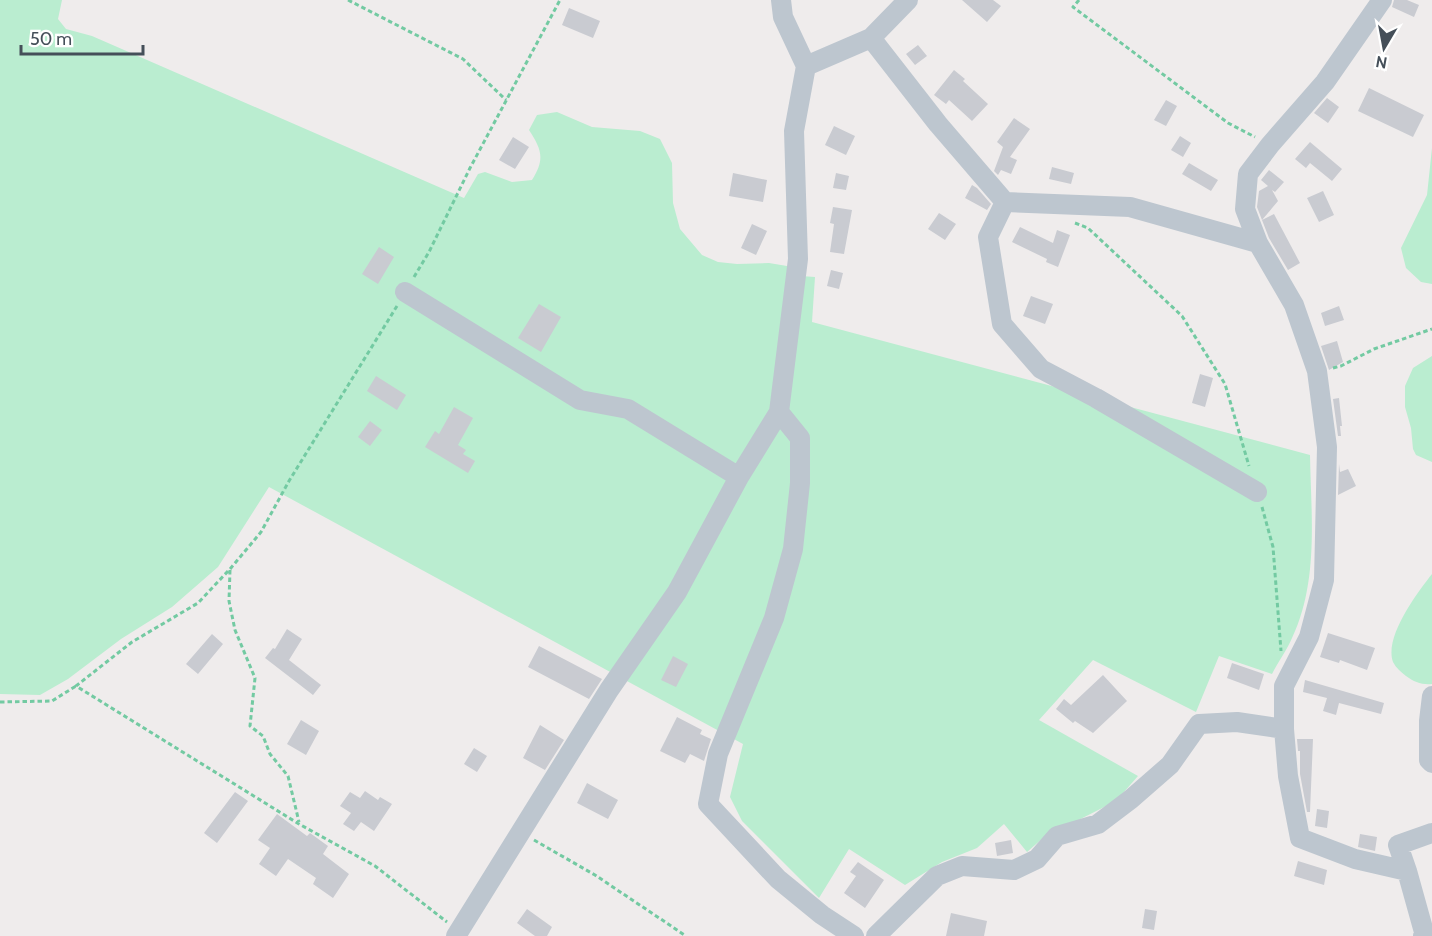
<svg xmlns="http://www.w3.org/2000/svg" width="1432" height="936" font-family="Cabin,sans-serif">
<rect width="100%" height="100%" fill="#efecec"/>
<path fill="#baedd0" d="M 0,0 L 62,0 L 58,19 L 66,29 L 92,36 L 464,198 L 478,174 L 485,172 L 512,182 L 532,180 C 545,159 542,150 529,130 L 537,115 L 557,112 L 592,127 L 640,131 L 660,139 L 672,163 L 673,203 L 680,229 L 702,255 L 718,262 L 737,264 L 769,263 L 787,266 L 801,276 L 815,277 L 812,322 L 1310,455 C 1311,515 1319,581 1292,638 C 1287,650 1278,662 1272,674 L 1219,656 L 1196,712 L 1093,660 L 1039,720 L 1138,776 L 1116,801 L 1043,838 L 1027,852 L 1004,824 L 977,848 L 942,862 L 905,885 L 849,849 L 819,898 L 742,821 L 730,797 L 743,744 L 269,487 L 218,567 L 172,607 L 121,639 L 68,679 L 40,695 L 0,694 Z
M 1432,148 L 1432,284 L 1421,282 L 1406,268 L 1401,248 L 1427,195 Z
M 1432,356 L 1432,462 L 1416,455 L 1413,449 L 1411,428 L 1405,407 L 1405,386 L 1413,368 Z
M 1432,574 L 1432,684 C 1422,685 1414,682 1406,676 C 1401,672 1396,668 1393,662 C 1384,637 1417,593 1432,574 Z"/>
<path fill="#c9cbd1" d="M 962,0 L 993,0 L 1001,6 L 987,22 Z
M 1394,0 L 1407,0 L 1419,5 L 1414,17 L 1392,7 Z
M 569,8 L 600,21 L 593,38 L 562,25 Z
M 918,45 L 927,56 L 915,65 L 906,54 Z
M 954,70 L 965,79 L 963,81 L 988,104 L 972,121 L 949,100 L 946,104 L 934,95 Z
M 1369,88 L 1424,115 L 1413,137 L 1358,111 Z
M 1327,98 L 1339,107 L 1328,123 L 1314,113 Z
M 1166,100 L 1177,106 L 1166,126 L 1154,120 Z
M 1014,118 L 1030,129 L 1010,157 L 1017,160 L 1011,174 L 1001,170 L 998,175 L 994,171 L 1003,147 L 997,142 Z
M 834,126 L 855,136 L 846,155 L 825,145 Z
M 1180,136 L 1191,143 L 1183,157 L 1171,150 Z
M 513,137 L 529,147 L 515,169 L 499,160 Z
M 1310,142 L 1342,169 L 1332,181 L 1310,163 L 1306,168 L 1295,159 Z
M 1189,163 L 1218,180 L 1211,191 L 1182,174 Z
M 1052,167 L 1074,173 L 1071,184 L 1049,179 Z
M 1269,170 L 1284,182 L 1275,192 L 1272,190 L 1278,201 L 1262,220 L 1257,207 L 1259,191 L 1268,186 L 1261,180 Z
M 733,173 L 767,180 L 763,202 L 729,196 Z
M 836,173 L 849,176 L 846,190 L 833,188 Z
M 972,185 L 977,188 L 991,204 L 987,210 L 965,198 Z
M 1323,191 L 1334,215 L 1319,222 L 1307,198 Z
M 833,207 L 852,210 L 844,254 L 830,252 L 834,224 L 830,223 Z
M 939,213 L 956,224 L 945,240 L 928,229 Z
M 1274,214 L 1300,263 L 1288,270 L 1269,238 L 1262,220 Z
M 752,224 L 767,231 L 756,255 L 741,248 Z
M 1020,227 L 1053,243 L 1057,230 L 1070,235 L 1058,267 L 1046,262 L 1047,259 L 1012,242 Z
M 379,247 L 394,257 L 378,284 L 362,274 Z
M 831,270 L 843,273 L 839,289 L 827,286 Z
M 1031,296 L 1053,304 L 1045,324 L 1023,316 Z
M 539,304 L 561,317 L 541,352 L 518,338 Z
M 1339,306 L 1344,320 L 1325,326 L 1321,313 Z
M 1337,341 L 1343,362 L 1329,370 L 1321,346 Z
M 1200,374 L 1213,378 L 1205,407 L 1192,403 Z
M 376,376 L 406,395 L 397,410 L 367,391 Z
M 1339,398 L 1342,426 L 1340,426 L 1341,436 L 1338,436 L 1333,399 Z
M 454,407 L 473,418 L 458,445 L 466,450 L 463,454 L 475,461 L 468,473 L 425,447 L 435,431 L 439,434 Z
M 370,421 L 382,430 L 370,446 L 358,437 Z
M 1339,464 L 1340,472 L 1348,469 L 1356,486 L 1338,495 Z
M 287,629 L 302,639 L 289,660 L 321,685 L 313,695 L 265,658 L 273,648 L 275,649 Z
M 1328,633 L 1375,648 L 1367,670 L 1340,660 L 1339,663 L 1320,657 Z
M 212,634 L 223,644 L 198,674 L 186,664 Z
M 539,646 L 602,679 L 589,699 L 528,667 Z
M 673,656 L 688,664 L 676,687 L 661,680 Z
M 1232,663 L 1264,674 L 1259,690 L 1227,678 Z
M 1103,675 L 1127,701 L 1093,733 L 1075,721 L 1073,723 L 1056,709 L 1064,699 L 1071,705 Z
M 1305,680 L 1384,703 L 1381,714 L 1339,703 L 1336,715 L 1323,711 L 1327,698 L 1303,692 Z
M 677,717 L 702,730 L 700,734 L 711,739 L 704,761 L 690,754 L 685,763 L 660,751 Z
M 301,720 L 319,731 L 306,755 L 287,744 Z
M 540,725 L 564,740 L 545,770 L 523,758 Z
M 1297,739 L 1313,739 L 1310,812 L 1307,812 L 1300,774 L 1300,751 L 1298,751 Z
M 474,748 L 487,756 L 477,772 L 464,764 Z
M 587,783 L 618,800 L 608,819 L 577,803 Z
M 365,791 L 378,800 L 380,797 L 392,804 L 374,831 L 361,822 L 354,831 L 343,824 L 351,813 L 340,806 L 350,792 L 360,798 Z
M 235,792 L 248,801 L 217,843 L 204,833 Z
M 1317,809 L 1329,811 L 1327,828 L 1315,826 Z
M 277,814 L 307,836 L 310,833 L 328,846 L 323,854 L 349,874 L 333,898 L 313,884 L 316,878 L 288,859 L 276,876 L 259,864 L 270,848 L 258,840 Z
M 1360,834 L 1377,837 L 1375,851 L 1358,847 Z
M 1011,840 L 1013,853 L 997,856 L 995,843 Z
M 1298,861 L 1327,870 L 1324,885 L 1294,876 Z
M 858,862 L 884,880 L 865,908 L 844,893 L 856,876 L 850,872 Z
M 527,909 L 552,927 L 547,936 L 535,936 L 517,923 Z
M 1145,909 L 1157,911 L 1154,930 L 1142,928 Z
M 951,913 L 987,921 L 984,936 L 946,936 Z"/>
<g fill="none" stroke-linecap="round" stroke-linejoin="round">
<path stroke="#73caa2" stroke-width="3" stroke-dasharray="4.5 3" stroke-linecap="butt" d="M 348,0 L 463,59 L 506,100
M 1079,0 L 1073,7 L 1228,123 L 1255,137
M 1075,223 L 1088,228 L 1182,316 L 1225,384 L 1249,466
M 414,277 L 429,252 L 470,168 L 560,0
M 397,306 L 289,481 L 261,532 L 230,569 L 198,603 L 132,642 L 76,686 L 299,824 L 375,866 L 447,922
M 1333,368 L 1341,366 L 1374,349 L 1432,329
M 1262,507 L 1273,547 L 1281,651
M 230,570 L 229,601 L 235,630 L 255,678 L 250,726 L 263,736 L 270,754 L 288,776 L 299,822
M 0,702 L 52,701 L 76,686
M 534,840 L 595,875 L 686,936"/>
<path stroke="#bdc6cf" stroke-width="20" d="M 1382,0 L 1325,82 L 1270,145 L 1248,174 L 1245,209 L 1258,243 L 1294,305 L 1317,371 L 1327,447 L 1324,580 L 1309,637 L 1284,686 L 1284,729 L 1288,776 L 1300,838 L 1355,859 L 1407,871 L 1424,932 L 1423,936
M 871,38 L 938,124 L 1005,202 L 1130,207 L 1258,243
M 806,66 L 871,38 L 908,0
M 1005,202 L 988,237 L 1002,324 L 1041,369 L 1096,398 L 1257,492
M 405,292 L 580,400 L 628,409 L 739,477
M 779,412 L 800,438 L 800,483 L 793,549 L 774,618 L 718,754 L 708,804 L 778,879 L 822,915 L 854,936
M 1432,696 L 1429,721 L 1429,760 L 1432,763
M 1407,871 L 1398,845 L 1432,833
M 456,936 L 609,690 L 677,592 L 739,477 L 779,412 L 798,259 L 794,131 L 806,66 L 783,17 L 781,0
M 876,936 L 937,876 L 962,866 L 1014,870 L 1037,859 L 1057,836 L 1098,824 L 1131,799 L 1170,765 L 1199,724 L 1237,722 L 1284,729"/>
</g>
<g transform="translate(1384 48) rotate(190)" stroke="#ffffff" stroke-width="4.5" paint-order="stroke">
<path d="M0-4.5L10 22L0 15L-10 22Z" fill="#454f59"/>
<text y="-9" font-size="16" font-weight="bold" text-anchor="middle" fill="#454f59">N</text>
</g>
<path d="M21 45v9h122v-9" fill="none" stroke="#454f59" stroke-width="3"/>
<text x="30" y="45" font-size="18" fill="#454f59" stroke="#ffffff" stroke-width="4.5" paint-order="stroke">50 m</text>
</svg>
